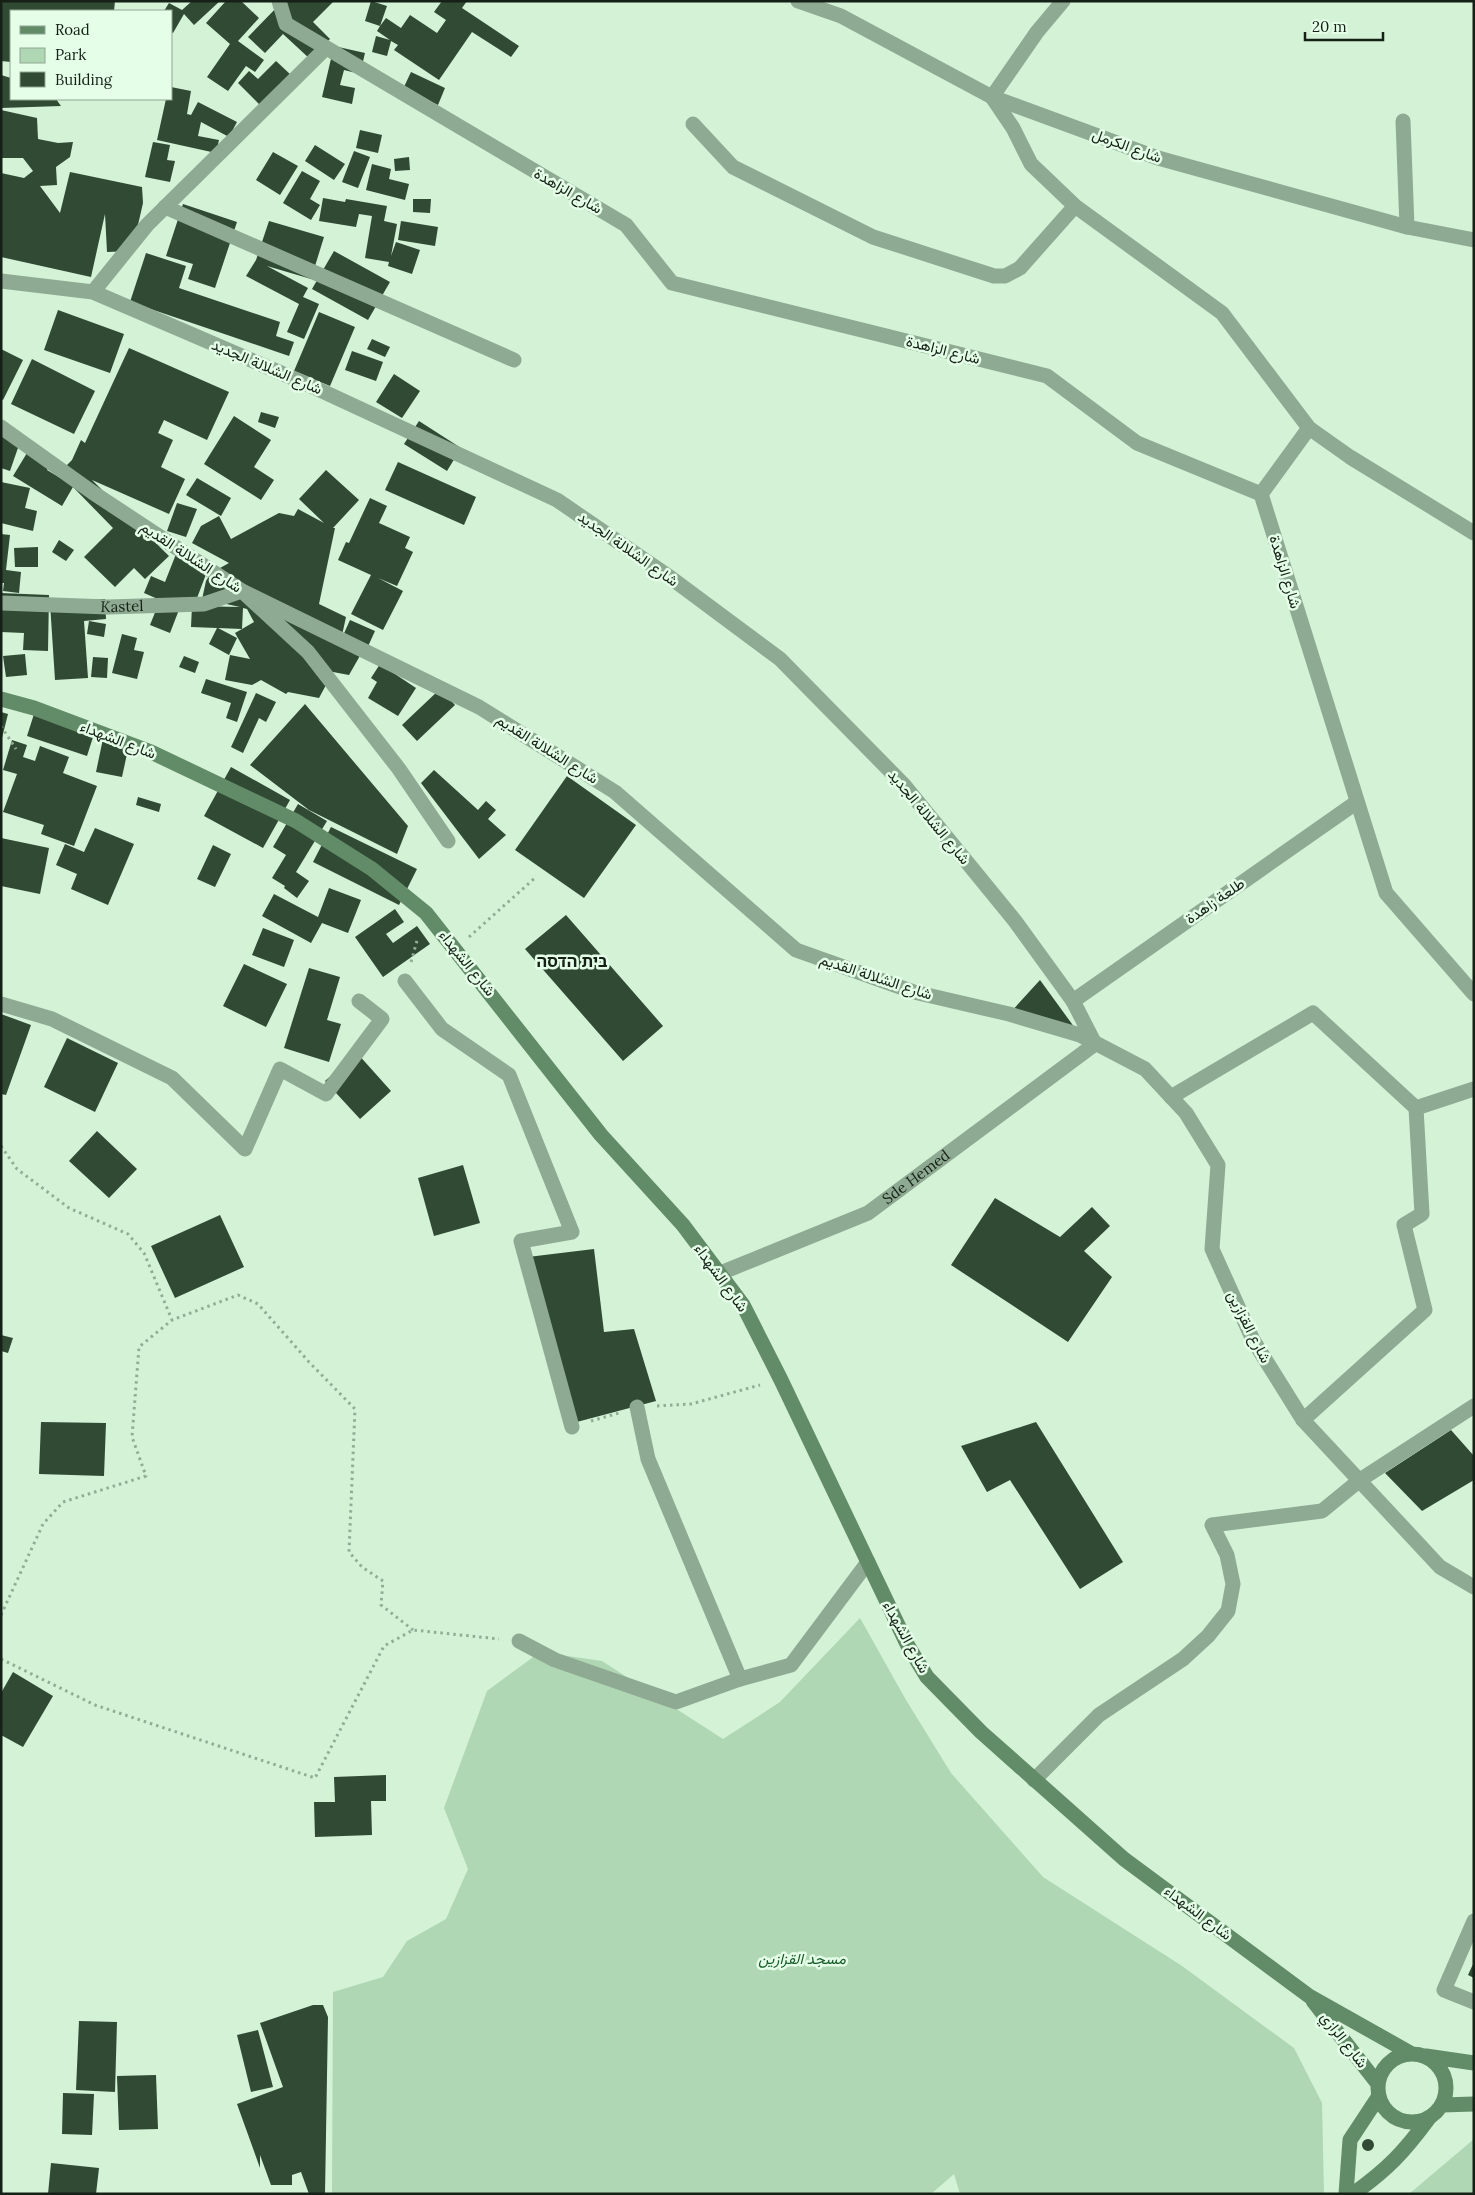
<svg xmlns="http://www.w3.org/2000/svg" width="1475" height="2195" font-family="Lora,Vazirmatn,'Noto Sans Hebrew',serif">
<rect width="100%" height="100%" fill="#d3f2d6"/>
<path fill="#afd7b4" d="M 860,1618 L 906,1700 L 951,1773 L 1043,1877 L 1182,1966 L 1294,2048 L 1322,2103 L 1324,2194 L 960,2194 L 954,2174 L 931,2194 L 332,2194 L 333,1992 L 383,1977 L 407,1941 L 446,1919 L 468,1869 L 444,1808 L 487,1691 L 540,1652 L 602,1661 L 723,1739 L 780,1702 Z
M 1474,2139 L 1474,2194 L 1409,2194 Z"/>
<path fill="#304a34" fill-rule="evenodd" d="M 1,1 L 115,1 L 114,11 L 11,11 L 11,62 L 1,61 Z
M 192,1 L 220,1 L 194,25 L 184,14 L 173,33 L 171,32 L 171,11 L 164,11 L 169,3 L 182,10 Z
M 226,1 L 241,1 L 259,18 L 238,41 L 264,60 L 255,72 L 246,66 L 228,91 L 207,77 L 230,44 L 206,23 Z
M 277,1 L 334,1 L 313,22 L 330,39 L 310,59 L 283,34 L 265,53 L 248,37 L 280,4 Z
M 371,1 L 387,6 L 380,26 L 386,18 L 401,28 L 410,15 L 437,33 L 446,20 L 434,12 L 442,1 L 467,1 L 462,8 L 519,46 L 511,57 L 472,32 L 439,80 L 394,50 L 398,45 L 391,41 L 387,56 L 372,52 L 376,36 L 390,40 L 377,31 L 380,26 L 365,21 Z
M 334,46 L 365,53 L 360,74 L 344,70 L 340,85 L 355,88 L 352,104 L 322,97 Z
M 276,61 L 291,75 L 261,106 L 238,83 L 249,71 L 258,79 Z
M 411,72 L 445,88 L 438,105 L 403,89 Z
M 1,75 L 11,78 L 11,99 L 56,99 L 61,106 L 1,108 Z
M 171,87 L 191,91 L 187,114 L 191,115 L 198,102 L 237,122 L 229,137 L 201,122 L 198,136 L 219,140 L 216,153 L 157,140 L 166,99 L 171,99 Z
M 1,110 L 37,118 L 38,139 L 58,143 L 73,142 L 70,157 L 56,167 L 57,185 L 40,186 L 60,213 L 70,172 L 142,187 L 143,203 L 132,251 L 107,252 L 105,214 L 91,277 L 1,257 L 1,173 L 24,178 L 33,171 L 23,158 L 1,158 Z
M 360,130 L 382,135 L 378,153 L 356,148 Z
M 153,142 L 170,145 L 167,160 L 175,161 L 170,182 L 145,177 Z
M 315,145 L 345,164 L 334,180 L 305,161 Z
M 354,151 L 370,157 L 358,188 L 342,182 Z
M 273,152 L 298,166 L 280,195 L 256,180 Z
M 409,157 L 410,170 L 395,171 L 394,159 Z
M 372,164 L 391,169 L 389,179 L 409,184 L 405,200 L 366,190 Z
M 302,171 L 320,181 L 310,199 L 320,205 L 311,220 L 283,203 Z
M 323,198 L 345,202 L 346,199 L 387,206 L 384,221 L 397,224 L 391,256 L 396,242 L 420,250 L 412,274 L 388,266 L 389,262 L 365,258 L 372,216 L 359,214 L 356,227 L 319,221 Z
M 413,199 L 431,199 L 430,213 L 413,212 Z
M 183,204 L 237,222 L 215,288 L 188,279 L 193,264 L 166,256 Z
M 269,221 L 324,237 L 311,279 L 267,266 L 308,288 L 303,297 L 319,304 L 304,339 L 287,332 L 299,304 L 246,276 L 256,260 Z
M 401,221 L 438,227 L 435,246 L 398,240 Z
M 334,251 L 390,282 L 368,320 L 312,289 Z
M 146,253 L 186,266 L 179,288 L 280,322 L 276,336 L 294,342 L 289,356 L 130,302 Z
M 58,310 L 124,334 L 110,373 L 44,350 Z
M 319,312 L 355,327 L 330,386 L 294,371 Z
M 372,339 L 390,347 L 385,357 L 367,349 Z
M 129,348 L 229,392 L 207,440 L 164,420 L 158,433 L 173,440 L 161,467 L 185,479 L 169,514 L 92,480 L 169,556 L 145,579 L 134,568 L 115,587 L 84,557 L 113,528 L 73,487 L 62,506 L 13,476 L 30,448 L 52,461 L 47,470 L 67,482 L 59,473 L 72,460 L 81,440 L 85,443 Z
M 1,349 L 23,360 L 3,400 L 1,399 Z
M 352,351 L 383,362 L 376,381 L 345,370 Z
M 32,359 L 95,391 L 74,434 L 11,404 Z
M 394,374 L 420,391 L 402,418 L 376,402 Z
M 261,412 L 279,417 L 275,428 L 258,422 Z
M 234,416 L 271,440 L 254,467 L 274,480 L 261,500 L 204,464 Z
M 419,421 L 461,448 L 447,471 L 404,444 Z
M 1,435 L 20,442 L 10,471 L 1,468 Z
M 398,462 L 476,497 L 464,525 L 385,490 Z
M 326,470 L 359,500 L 333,528 L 335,528 L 319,604 L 346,617 L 341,640 L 350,620 L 375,631 L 365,653 L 361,654 L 349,675 L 333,672 L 319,698 L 288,692 L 286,694 L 261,680 L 252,685 L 225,680 L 230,655 L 250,659 L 235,633 L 242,629 L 218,628 L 237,638 L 229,655 L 209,644 L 217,628 L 191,627 L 192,606 L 182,602 L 170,633 L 150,625 L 160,600 L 144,593 L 151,576 L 165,582 L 178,549 L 211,561 L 194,606 L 240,607 L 208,600 L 201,604 L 206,581 L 211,573 L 229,563 L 192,543 L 201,526 L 219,516 L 231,539 L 279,513 L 294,516 L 298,509 L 324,523 L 299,499 ZM 243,608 L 247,609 L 254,622 L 242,629 Z
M 197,478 L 231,498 L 221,516 L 186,495 Z
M 1,482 L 30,488 L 25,508 L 37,511 L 33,531 L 1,523 Z
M 370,498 L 387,506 L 379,523 L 410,537 L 405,548 L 413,552 L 397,586 L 378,578 L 403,591 L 383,630 L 351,614 L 371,575 L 338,560 L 346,542 L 349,543 Z
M 177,503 L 197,509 L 186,537 L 167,531 Z
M 1,534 L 10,535 L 6,570 L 21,572 L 19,593 L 3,591 L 4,583 L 1,583 Z
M 59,540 L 74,550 L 66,561 L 52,552 Z
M 38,547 L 38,567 L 15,567 L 14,548 Z
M 1,593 L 49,595 L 48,651 L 23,650 L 24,633 L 1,632 Z
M 105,599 L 106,619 L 84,621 L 88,678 L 55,680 L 50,603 Z
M 89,621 L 106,624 L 104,637 L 87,634 Z
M 122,634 L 137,638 L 134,650 L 144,652 L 137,679 L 112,673 Z
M 25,654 L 27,675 L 6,677 L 3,656 Z
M 184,656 L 199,662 L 195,673 L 179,667 Z
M 93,657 L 108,658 L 107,678 L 91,677 Z
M 380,664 L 416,688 L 398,716 L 368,698 L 377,682 L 371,678 Z
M 206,679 L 247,692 L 237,722 L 226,718 L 231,703 L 201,693 Z
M 440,689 L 455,705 L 417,741 L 402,725 Z
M 256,693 L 276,702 L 266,722 L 259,718 L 243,753 L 231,747 Z
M 305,704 L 408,826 L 397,854 L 309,810 L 250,765 Z
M 1,712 L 8,714 L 2,738 L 1,738 Z
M 34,714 L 94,734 L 87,756 L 27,736 Z
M 104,734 L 130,740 L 122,777 L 96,772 Z
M 12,740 L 27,745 L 23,757 L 35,761 L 40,746 L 69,757 L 63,773 L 97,786 L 74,846 L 41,834 L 44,825 L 3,812 L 17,774 L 3,770 Z
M 231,767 L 290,800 L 263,848 L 204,816 Z
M 434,770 L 478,810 L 486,801 L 496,810 L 488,819 L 506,835 L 479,859 L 421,783 Z
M 567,776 L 636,825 L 584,898 L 515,850 Z
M 138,797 L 161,804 L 159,812 L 136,805 Z
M 298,804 L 327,821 L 296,872 L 309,881 L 297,898 L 284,888 L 285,886 L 272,878 L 286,855 L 273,847 Z
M 331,827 L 417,869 L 399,905 L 313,862 Z
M 95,828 L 134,844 L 108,905 L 71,889 L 77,874 L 56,865 L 65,844 L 84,852 Z
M 1,838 L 49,848 L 40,894 L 1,886 Z
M 213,845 L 231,854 L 215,887 L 197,879 Z
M 329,888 L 361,900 L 348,933 L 322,923 L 311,943 L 262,916 L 274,894 L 318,917 Z
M 395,909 L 404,922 L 386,934 L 393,943 L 417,926 L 430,944 L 383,977 L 355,937 Z
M 566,915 L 663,1026 L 623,1061 L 525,949 Z
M 263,928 L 294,940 L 284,967 L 252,955 Z
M 244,964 L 287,984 L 266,1027 L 223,1006 Z
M 309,968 L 340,977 L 327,1020 L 341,1024 L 329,1062 L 284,1048 Z
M 1040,980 L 1080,1035 L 1009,1014 Z
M 1,1014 L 31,1025 L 6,1095 L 1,1094 Z
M 67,1038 L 118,1063 L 95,1112 L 44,1087 Z
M 357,1053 L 391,1091 L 360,1119 L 325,1081 Z
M 97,1131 L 137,1169 L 109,1198 L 69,1161 Z
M 463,1165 L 480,1223 L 434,1236 L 418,1178 Z
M 995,1198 L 1060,1237 L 1092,1207 L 1110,1226 L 1084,1251 L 1112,1277 L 1068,1342 L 951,1265 Z
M 220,1215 L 244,1267 L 175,1298 L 151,1246 Z
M 594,1249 L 604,1332 L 634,1329 L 656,1401 L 573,1423 L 528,1257 Z
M 1,1335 L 13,1338 L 8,1353 L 1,1351 Z
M 41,1422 L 106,1423 L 104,1476 L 39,1474 Z
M 1036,1422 L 1123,1562 L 1080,1589 L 1010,1480 L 987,1492 L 961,1446 Z
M 1451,1430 L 1474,1456 L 1474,1480 L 1422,1511 L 1385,1473 Z
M 13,1672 L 53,1696 L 23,1747 L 1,1735 L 1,1693 Z
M 386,1775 L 386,1801 L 371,1801 L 372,1835 L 315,1837 L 314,1802 L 335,1802 L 334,1777 Z
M 1474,1962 L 1474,1978 L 1468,1975 Z
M 313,2005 L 323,2005 L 328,2017 L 325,2194 L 309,2194 L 301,2172 L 292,2175 L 292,2185 L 271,2185 L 260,2155 L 260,2168 L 237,2104 L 283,2087 L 260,2023 Z
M 79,2021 L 117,2022 L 115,2092 L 76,2090 Z
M 258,2030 L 273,2087 L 251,2092 L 237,2035 Z
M 156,2075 L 158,2129 L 119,2130 L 117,2076 Z
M 63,2093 L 94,2094 L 92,2135 L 62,2134 Z
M1362 2145a6 6 0 1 1 12 0a6 6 0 1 1-12 0Z
M 51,2163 L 99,2168 L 96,2194 L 48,2194 Z"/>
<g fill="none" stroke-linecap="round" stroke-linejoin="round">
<path stroke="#93ac96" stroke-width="3" stroke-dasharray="2.5 4" stroke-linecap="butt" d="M 1,726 L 16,749
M 469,937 L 536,877
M 411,962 L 418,937
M 1,1146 L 17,1169 L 69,1208 L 128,1234 L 144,1253 L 172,1320
M 657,1406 L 691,1404 L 760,1385
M 591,1421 L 619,1413
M 1,1615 L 43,1524 L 63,1502 L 146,1476 L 132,1437 L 139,1347 L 172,1320 L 238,1295 L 258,1304 L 309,1362 L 355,1409 L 349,1552 L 362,1567 L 383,1581 L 381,1605 L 413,1630
M 1,1659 L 95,1705 L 315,1778 L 384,1646 L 413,1630 L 499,1639"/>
<g stroke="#8faa92" stroke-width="15">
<path d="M 279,1 L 286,24 L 626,225 L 672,283 L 1047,376 L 1137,443 L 1261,494 L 1386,893 L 1474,994"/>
<path d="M 798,1 L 841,16 L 992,97 L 1158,158 L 1407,227 L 1474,240"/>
<path d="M 1063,1 L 1037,32 L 992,97 L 1013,128 L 1031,164 L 1075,206 L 1222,313 L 1309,428 L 1350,457 L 1474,533"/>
<path d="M 1403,121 L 1407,227"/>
<path d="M 693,124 L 733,167 L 873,237 L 994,276 L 1005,276 L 1020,268 L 1075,206"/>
<path d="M 165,207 L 514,360"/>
<path d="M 1,281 L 93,292 L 309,385 L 557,500 L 671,578 L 780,659 L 904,785 L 1015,921 L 1073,1001 L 1095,1044"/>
<path d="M 93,292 L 147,225 L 325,49"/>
<path d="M 1,427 L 92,492 L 242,591 L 479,707 L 615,792 L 796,950 L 914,992 L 1009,1014 L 1080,1035 L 1145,1069 L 1186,1113 L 1218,1165 L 1212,1249 L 1253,1340 L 1303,1420 L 1440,1567 L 1474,1587"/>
<path d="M 1261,494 L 1309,428"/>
<path id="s1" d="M 1,603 L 108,607 L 204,604 L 242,591 L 308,652 L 399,769 L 448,841"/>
<path d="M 405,981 L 442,1029 L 509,1075 L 572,1232 L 521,1241 L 572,1427"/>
<path d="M 1073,1001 L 1357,802"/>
<path d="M 1,1004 L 52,1019 L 172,1078 L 245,1149 L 280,1069 L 326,1094 L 382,1019 L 359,1001"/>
<path d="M 1171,1097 L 1313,1013 L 1416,1108 L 1474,1089"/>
<path id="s2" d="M 718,1274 L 868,1213 L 1095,1044"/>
<path d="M 637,1407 L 648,1459 L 740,1679 L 791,1665 L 868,1562"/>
<path d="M 1303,1420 L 1425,1310 L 1404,1225 L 1422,1214 L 1416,1108"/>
<path d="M 519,1641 L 555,1660 L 676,1702 L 740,1679"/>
<path d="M 1034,1780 L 1099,1715 L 1183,1659 L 1208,1636 L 1228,1611 L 1233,1584 L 1227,1555 L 1212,1525 L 1322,1511 L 1360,1480 L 1474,1406"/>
<path d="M 1474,1921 L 1444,1990 L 1474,2002"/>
</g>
<path stroke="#628b68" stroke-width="15" d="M 1,699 L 34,708 L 151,752 L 296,821 L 372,869 L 426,913 L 601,1135 L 683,1225 L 743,1305 L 781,1380 L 908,1646 L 927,1677 L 981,1732 L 1124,1859 L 1309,1996 L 1412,2054
M 1313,2001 L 1378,2084
M1378 2088a34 34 0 1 1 68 0a34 34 0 1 1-68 0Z
M 1426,2056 L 1474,2063
M 1442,2105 L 1474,2104
M 1346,2194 L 1350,2140 L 1379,2096
M 1353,2194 C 1388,2169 1404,2152 1429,2118"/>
</g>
<g text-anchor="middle" stroke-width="5" stroke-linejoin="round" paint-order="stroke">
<g font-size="15" fill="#152117" stroke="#e4fee7">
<text transform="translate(1127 146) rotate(20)" y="5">شارع الكرمل</text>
<text transform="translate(568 191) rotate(30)" y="5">شارع الزاهدة</text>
<text transform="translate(943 350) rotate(14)" y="5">شارع الزاهدة</text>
<text transform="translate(267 367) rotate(23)" y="5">شارع الشلالة الجديد</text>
<text transform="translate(628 549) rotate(35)" y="5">شارع الشلالة الجديد</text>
<text transform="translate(191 557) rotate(33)" y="5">شارع الشلالة القديم</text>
<text transform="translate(1285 572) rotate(73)" y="5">شارع الزاهدة</text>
<text dy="5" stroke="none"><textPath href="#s1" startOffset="121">Kastel</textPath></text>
<text transform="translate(118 740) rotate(21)" y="5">شارع الشهداء</text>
<text transform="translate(547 749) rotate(32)" y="5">شارع الشلالة القديم</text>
<text transform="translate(929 817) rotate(50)" y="5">شارع الشلالة الجديد</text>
<text transform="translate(1215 901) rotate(-35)" y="5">طلعة زاهدة</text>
<text transform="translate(467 963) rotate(51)" y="5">شارع الشهداء</text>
<text transform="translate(876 977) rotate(18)" y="5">شارع الشلالة القديم</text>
<text dy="5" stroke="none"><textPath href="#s2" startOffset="222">Sde Hemed</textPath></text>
<text transform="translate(721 1278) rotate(54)" y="5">شارع الشهداء</text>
<text transform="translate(1249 1327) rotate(63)" y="5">شارع القزازين</text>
<text transform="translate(906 1637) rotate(61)" y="5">شارع الشهداء</text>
<text transform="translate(1198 1913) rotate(37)" y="5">شارع الشهداء</text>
<text transform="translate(1344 2040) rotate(52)" y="5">شارع الرازي</text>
</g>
<g font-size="15" font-style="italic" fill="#165c29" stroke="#e4fee7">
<text x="802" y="1964">مسجد القزازين</text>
</g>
<g font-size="16" font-weight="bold" fill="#152117" stroke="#e4fee7">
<text x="572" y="967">בית הדסה</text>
</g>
</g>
<rect width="1475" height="2195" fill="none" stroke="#152117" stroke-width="5"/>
<rect x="10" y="10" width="162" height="90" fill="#e4fee7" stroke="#91a694"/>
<rect x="20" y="26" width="25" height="8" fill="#628b68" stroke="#91a694"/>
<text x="55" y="35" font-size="15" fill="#152117">Road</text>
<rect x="20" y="48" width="25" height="15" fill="#afd7b4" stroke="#91a694"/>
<text x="55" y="60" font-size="15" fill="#152117">Park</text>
<rect x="20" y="72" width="25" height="15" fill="#304a34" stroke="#91a694"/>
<text x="55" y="85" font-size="15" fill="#152117">Building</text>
<path d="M1305 32v8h78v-8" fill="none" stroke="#152117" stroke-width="2.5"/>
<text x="1312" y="32" font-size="15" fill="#152117" stroke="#e4fee7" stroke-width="4" paint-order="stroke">20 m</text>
</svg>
